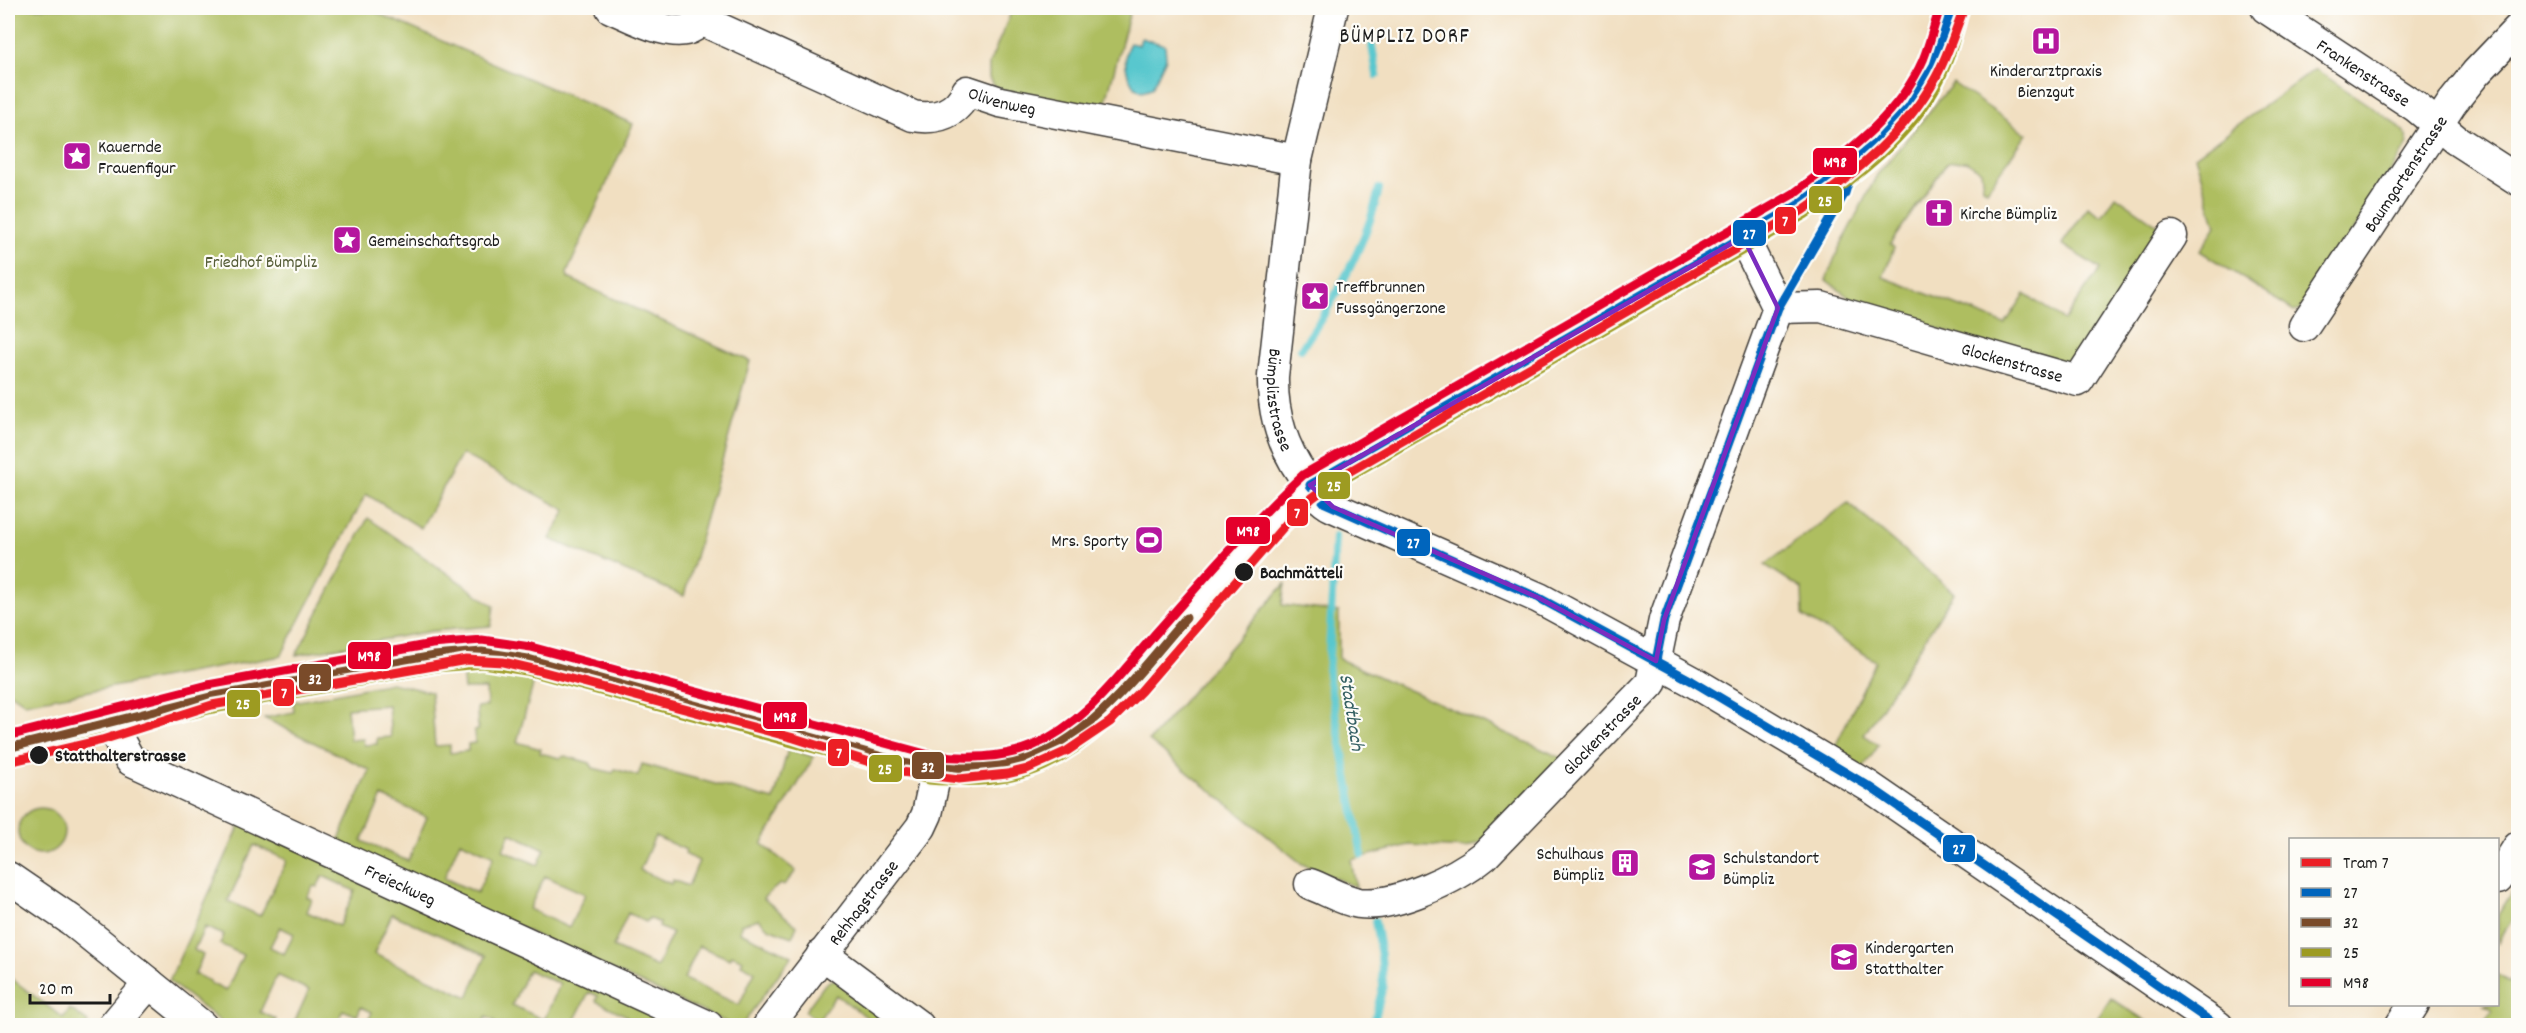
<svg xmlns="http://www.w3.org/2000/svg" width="2526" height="1033" font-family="Dekko,sans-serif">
<rect width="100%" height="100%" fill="#fdfcf7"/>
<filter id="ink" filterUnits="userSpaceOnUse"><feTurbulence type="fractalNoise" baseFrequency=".0167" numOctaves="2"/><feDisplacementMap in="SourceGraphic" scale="12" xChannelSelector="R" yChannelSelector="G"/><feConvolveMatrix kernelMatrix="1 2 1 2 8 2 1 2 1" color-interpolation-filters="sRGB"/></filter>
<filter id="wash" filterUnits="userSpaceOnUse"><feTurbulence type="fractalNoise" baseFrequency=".008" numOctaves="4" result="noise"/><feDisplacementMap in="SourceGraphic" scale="24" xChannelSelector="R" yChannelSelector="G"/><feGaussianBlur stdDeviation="1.35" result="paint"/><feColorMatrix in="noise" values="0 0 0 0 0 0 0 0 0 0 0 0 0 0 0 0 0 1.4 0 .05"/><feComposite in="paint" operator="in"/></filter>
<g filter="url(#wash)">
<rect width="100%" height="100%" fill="#f1dfc1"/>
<path fill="#aebe61" stroke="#656d3e" stroke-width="1.5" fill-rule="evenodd" d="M 8,8 L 366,8 L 633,124 L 567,273 L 568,278 L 750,361 L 684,596 L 550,539 L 566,510 L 462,454 L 421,528 L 366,494 L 281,656 L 25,703 L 8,691 Z
M 1013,8 L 1131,8 L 1103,112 L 1009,94 L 993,85 L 989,78 L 989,64 Z
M 2315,69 L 2395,123 L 2405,133 L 2408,144 L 2305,308 L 2294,311 L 2200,251 L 2216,226 L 2195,156 Z
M 1953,83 L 2027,134 L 1987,190 L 1983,188 L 1981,171 L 1966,161 L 1947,163 L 1890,244 L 1894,248 L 1883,277 L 2005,324 L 2025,294 L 2064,320 L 2100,269 L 2062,244 L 2088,207 L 2102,216 L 2116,196 L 2163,229 L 2072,373 L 1854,301 L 1826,280 L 1838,250 L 1877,175 Z
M 1848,503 L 1954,593 L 1864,735 L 1879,745 L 1862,770 L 1833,751 L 1876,661 L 1803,616 L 1802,589 L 1765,565 Z
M 368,518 L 494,606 L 491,626 L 432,631 L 296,655 Z
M 1285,584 L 1282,605 L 1339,612 L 1339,659 L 1564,759 L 1482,841 L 1466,848 L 1409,845 L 1351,860 L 1356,887 L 1302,864 L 1149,741 Z
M 483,669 L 535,678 L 517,742 L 541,749 L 540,753 L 560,758 L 565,756 L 590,763 L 593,768 L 613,773 L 615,769 L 638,776 L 642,764 L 774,800 L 788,749 L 814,757 L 762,844 L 796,871 L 783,886 L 780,884 L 763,898 L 797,926 L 792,937 L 768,928 L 759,919 L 741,924 L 740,932 L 792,956 L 742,1025 L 732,1025 L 337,844 L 370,770 L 264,718 L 294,712 L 293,702 L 391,683 L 431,692 L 435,746 L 450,745 L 450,753 L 468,751 L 468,744 L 475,743 L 474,731 L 478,730 L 477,707 L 487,706 L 486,689 L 464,689 L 462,670 ZM 388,705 L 391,737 L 377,738 L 377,744 L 364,745 L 363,739 L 350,740 L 347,708 ZM 382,796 L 427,817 L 408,861 L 362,841 ZM 510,833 L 545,849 L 538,865 L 503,850 ZM 655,836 L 686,850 L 685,854 L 699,861 L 688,886 L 673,880 L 671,884 L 640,870 ZM 460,841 L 494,856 L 477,893 L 444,878 ZM 545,876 L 585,894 L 569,928 L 529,909 ZM 628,913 L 646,922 L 649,918 L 660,923 L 659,927 L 672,933 L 657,967 L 613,947 ZM 699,946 L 730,959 L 732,955 L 743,960 L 741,964 L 755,971 L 739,1005 L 684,979 Z
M18 831a23 23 0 1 1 46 0a23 23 0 1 1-46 0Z
M 241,823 L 684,1025 L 623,1025 L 627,1016 L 596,1001 L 598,996 L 589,992 L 572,1025 L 493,1025 L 495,1021 L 486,1017 L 482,1025 L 377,1025 L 368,1022 L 372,1012 L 361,1007 L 357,1016 L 343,1010 L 336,1025 L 293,1025 L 309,990 L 277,975 L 260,1012 L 276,1019 L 274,1025 L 225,1025 L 169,981 ZM 254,845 L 287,860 L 260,916 L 228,901 ZM 323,876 L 355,891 L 339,926 L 307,912 L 312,899 L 307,897 L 313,886 L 317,887 ZM 392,914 L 486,956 L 468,997 L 374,954 ZM 205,927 L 224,935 L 220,944 L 243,955 L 226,991 L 210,983 L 210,981 L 195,974 L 194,976 L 203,955 L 194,950 ZM 280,927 L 294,934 L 284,954 L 270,947 ZM 528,970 L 560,984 L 544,1020 L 512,1005 Z
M 2518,883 L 2518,917 L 2515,915 L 2498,942 L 2498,915 Z
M 2518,969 L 2518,1025 L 2482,1025 L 2492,1011 L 2484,1005 L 2498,1004 L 2498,975 L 2509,982 Z
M 8,976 L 63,1018 L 70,1009 L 88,1022 L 86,1026 L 8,1025 Z
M 831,980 L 836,980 L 890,1017 L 885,1025 L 863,1025 L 868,1018 L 836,995 L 818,1021 L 805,1011 L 825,984 Z
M 2111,998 L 2152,1025 L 2093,1025 Z"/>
<path fill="#59c7ce" stroke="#3a7275" stroke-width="1.5" d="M 1141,38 L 1165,45 L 1166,58 L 1152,88 L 1142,91 C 1126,85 1121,56 1130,43 L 1139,45 Z"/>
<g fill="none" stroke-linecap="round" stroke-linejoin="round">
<path stroke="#59c7ce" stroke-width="8" d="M 1368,8 L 1368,9
M 1372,46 L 1377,75
M 1301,349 C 1333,304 1367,243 1379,189
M 1335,537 L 1328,675 L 1362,855
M 1373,1026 L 1383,986 L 1381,956 L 1375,921"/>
</g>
</g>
<g filter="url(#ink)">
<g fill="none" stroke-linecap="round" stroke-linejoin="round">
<g stroke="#3c3935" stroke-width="33">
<g id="minor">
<path d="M 611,8 C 630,16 673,40 693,27 C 700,22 703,15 707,8"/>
<path id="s1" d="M 1333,8 L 1297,160 L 1273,376 C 1272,414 1282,446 1304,477 C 1312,489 1320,501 1333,507 L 1539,598 L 1692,681 L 1870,787 L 2218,1026"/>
<path id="s2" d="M 2266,8 L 2416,107 L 2456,140 L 2518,180"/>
<path id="s3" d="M 701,20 L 913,116 C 937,120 956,114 967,91 L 1000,102 L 1297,160"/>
<path id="s4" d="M 1778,308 L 1821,307 L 2078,381 L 2172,236"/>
<path id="s5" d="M 2304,326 L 2452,103 L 2476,73 L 2518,29"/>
<path id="s6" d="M 110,724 L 130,760 L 708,1026"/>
<path d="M 8,748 L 110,724 L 210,697 L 434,656 L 482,652 L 528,659 L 931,768 C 968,771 1004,771 1039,756 C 1089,735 1125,687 1160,647 C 1209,592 1256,535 1310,485 L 1800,204 C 1850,165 1908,126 1934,65 C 1941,47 1946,27 1952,8"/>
<path d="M 8,877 L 71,920 L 202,1026"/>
<path d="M 2498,879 L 2518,847"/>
<path id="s7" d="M 1310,884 C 1326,890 1342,900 1359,903 C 1394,908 1457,878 1484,856 L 1651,683 L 1664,620 L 1778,308 L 1743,237"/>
<path d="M 822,954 L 919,1026"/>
<path d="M 113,1026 L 149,983"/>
<path id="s8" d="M 768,1026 L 921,827 L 927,814 L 937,768"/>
<path d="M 2400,1026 L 2414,1004"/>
</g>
</g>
<use href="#minor" stroke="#fff" stroke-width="30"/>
<g stroke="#fdfcf7" stroke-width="14">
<path id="bus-1" d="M 1952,8 L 1934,65 L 1909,107 L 1876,143 L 1800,204 L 1310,485 L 1325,503 L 1539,598 L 1692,681 L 1870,787 L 2217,1026
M 1656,661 L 1664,620 L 1778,308 L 1845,193 L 1852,170"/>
</g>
<g stroke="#fdfcf7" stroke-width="14">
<path id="bus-2" d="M 8,748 L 210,697 L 434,656 L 482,652 L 528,659 L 908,764 C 939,767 969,770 1000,766 C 1081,755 1136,675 1186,618"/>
</g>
<g stroke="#fdfcf7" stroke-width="14">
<path id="bus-3" d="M 11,760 L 213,709 L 436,668 L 482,664 L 526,671 L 929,780 C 968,783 1009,783 1045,766 C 1101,741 1138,690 1178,645 C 1223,593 1268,542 1317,495 L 1806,214 C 1859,175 1919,132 1945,69 C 1953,51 1958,31 1963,12"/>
</g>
<g stroke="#fdfcf7" stroke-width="14">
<path id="bus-4" d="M 8,736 L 208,685 L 432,644 L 482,640 L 531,647 L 933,756 C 967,758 1001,759 1032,746 C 1085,724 1120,674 1156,633 C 1204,579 1250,524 1303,475 L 1793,194 C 1842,156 1897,119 1923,60 C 1930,43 1934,25 1940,8"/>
</g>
<use href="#bus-1" stroke="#0065bd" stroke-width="9"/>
<use href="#bus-2" stroke="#7a4b2a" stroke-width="9"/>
<use href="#bus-3" stroke="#9d9b21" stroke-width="9"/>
<use href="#bus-4" stroke="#e4002b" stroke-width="9"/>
<g stroke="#fdfcf7" stroke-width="14">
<path id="tram-1" d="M 8,762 L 102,740 L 212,705 L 467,660 L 503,662 L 537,670 L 794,738 L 901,772 L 959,779 L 1007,774 L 1027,769 L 1067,751 L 1110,722 L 1141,691 L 1285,525 L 1312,498 L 1345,474 L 1803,210 C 1854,175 1906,132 1936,77 C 1948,55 1955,31 1964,8"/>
</g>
<use href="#tram-1" stroke="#ec1f25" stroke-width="9"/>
</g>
</g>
<path fill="none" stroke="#7b2cbf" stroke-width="4.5" stroke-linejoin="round" d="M 1743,237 L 1778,308 L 1664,620 L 1656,661 L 1539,598 L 1333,507 L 1310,485 Z"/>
<defs>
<g id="hospital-square" transform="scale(1.5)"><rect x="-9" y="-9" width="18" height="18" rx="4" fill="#b5179e" stroke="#fdfcf7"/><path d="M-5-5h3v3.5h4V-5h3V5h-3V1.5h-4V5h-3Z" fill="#fff"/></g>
<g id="sight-square" transform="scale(1.5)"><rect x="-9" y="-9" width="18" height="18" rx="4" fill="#b5179e" stroke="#fdfcf7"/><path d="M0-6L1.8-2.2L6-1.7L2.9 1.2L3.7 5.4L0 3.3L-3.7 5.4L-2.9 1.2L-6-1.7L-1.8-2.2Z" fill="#fff"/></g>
<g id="church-square" transform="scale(1.5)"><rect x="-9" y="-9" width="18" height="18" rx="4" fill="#b5179e" stroke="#fdfcf7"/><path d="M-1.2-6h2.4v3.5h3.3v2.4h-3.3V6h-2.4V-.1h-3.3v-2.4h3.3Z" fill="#fff"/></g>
<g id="stadium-square" transform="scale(1.5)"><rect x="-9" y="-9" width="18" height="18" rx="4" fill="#b5179e" stroke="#fdfcf7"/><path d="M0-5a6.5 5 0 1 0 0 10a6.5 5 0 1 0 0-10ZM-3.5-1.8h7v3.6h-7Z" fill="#fff"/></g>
<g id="building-square" transform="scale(1.5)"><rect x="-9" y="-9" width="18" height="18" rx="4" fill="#b5179e" stroke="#fdfcf7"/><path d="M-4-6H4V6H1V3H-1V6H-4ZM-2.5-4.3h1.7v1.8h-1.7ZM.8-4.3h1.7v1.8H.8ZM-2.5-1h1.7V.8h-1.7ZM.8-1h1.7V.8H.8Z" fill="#fff"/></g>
<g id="school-square" transform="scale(1.5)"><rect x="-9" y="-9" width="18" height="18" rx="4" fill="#b5179e" stroke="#fdfcf7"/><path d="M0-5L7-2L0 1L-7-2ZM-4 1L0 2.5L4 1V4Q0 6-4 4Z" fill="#fff"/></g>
</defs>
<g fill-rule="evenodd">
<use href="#hospital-square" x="2046" y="41"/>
<use href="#sight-square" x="77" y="156"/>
<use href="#church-square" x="1939" y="213"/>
<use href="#sight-square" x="347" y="240"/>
<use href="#sight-square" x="1315" y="296"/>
<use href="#stadium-square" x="1149" y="540"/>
<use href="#building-square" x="1625" y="863"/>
<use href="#school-square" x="1702" y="867"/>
<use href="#school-square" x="1844" y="957"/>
</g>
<g fill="#1c1c1c" stroke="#fdfcf7" stroke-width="2">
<circle cx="1244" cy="572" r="10"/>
<circle cx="39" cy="755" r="10"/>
</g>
<g text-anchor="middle" stroke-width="4.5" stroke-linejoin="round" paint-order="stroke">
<g font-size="18" fill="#1c1c1c" stroke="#fdfcf7" text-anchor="start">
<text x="2046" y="76" text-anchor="middle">Kinderarztpraxis<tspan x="2046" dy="21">Bienzgut</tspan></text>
<text x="98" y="152">Kauernde<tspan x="98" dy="21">Frauenfigur</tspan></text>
<text x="1960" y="219">Kirche Bümpliz</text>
<text x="368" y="246">Gemeinschaftsgrab</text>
<text x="1336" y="292">Treffbrunnen<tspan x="1336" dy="21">Fussgängerzone</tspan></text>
<text x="1128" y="546" text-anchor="end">Mrs. Sporty</text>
<text x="1604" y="859" text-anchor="end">Schulhaus<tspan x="1604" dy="21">Bümpliz</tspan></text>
<text x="1723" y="863">Schulstandort<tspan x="1723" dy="21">Bümpliz</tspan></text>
<text x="1865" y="953">Kindergarten<tspan x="1865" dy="21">Statthalter</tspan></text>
</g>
<g font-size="18" fill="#1c1c1c" stroke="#fdfcf7">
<text dy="6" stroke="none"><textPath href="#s2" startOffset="117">Frankenstrasse</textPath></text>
<text dy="6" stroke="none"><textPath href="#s3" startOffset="334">Olivenweg</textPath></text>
<text dy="6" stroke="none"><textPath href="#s5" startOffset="183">Baumgartenstrasse</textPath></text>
<text dy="6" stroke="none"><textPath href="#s4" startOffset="242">Glockenstrasse</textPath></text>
<text dy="6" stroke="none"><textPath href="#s1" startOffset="398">Bümplizstrasse</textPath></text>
<text dy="6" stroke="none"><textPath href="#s7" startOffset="358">Glockenstrasse</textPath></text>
<text dy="6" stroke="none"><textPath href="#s6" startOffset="339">Freieckweg</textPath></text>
<text dy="6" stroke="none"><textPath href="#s8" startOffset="156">Rehhagstrasse</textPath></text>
</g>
<g font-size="18" fill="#565d38" stroke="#fdfcf7">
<text x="261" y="267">Friedhof Bümpliz</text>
</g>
<g font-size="18" font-weight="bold" fill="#1c1c1c" stroke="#fdfcf7" text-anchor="start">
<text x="1260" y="578">Bachmätteli</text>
<text x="55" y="761">Statthalterstrasse</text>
</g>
<g font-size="20" font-style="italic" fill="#346063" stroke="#fdfcf7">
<text transform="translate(1353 712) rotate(81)" y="7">Stadtbach</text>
</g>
<g font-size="21" letter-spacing="1.5" fill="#1c1c1c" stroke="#fdfcf7">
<text x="1405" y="42">BÜMPLIZ DORF</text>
</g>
</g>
<g stroke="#fdfcf7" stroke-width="2">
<rect x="1812" y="147" width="46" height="29" rx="6" fill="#e4002b"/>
<rect x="1808" y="185" width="35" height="29" rx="6" fill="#9d9b21"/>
<rect x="1774" y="206" width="23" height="29" rx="6" fill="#ec1f25"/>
<rect x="1732" y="219" width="35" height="28" rx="6" fill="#0065bd"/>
<rect x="1317" y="471" width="34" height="29" rx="6" fill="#9d9b21"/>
<rect x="1286" y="498" width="23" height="29" rx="6" fill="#ec1f25"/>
<rect x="1225" y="516" width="46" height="29" rx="6" fill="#e4002b"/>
<rect x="1396" y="528" width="35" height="29" rx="6" fill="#0065bd"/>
<rect x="347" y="641" width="45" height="29" rx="6" fill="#e4002b"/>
<rect x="298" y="663" width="34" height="29" rx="6" fill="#7a4b2a"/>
<rect x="272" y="678" width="23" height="29" rx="6" fill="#ec1f25"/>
<rect x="226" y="689" width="35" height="29" rx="6" fill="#9d9b21"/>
<rect x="762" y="701" width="46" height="29" rx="6" fill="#e4002b"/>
<rect x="827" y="738" width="23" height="29" rx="6" fill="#ec1f25"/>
<rect x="911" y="751" width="34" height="29" rx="6" fill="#7a4b2a"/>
<rect x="868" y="754" width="35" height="29" rx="6" fill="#9d9b21"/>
<rect x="1942" y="834" width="34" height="29" rx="6" fill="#0065bd"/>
</g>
<g font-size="16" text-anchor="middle" font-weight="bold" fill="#fff">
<text x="1835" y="167">M98</text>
<text x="1825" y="206">25</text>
<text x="1785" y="226">7</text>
<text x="1749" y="239">27</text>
<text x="1334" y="491">25</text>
<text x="1297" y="518">7</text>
<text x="1248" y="536">M98</text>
<text x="1413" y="548">27</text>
<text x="369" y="661">M98</text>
<text x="315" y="684">32</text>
<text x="284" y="698">7</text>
<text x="243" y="709">25</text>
<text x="785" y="722">M98</text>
<text x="839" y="758">7</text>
<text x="928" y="772">32</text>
<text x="885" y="774">25</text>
<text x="1959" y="854">27</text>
</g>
<rect width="2526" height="1033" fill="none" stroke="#fdfcf7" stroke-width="30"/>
<rect x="2289" y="838" width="210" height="168" fill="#fdfcf7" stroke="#a3a29f" stroke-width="1.5"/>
<rect x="2301" y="858" width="30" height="9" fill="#ec1f25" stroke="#a3a29f" stroke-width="1.5"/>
<text x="2343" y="868" font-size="18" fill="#1c1c1c">Tram 7</text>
<rect x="2301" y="888" width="30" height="9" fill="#0065bd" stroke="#a3a29f" stroke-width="1.5"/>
<text x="2343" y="898" font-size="18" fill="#1c1c1c">27</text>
<rect x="2301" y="918" width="30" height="9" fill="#7a4b2a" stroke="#a3a29f" stroke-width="1.5"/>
<text x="2343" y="928" font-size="18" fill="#1c1c1c">32</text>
<rect x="2301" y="948" width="30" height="9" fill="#9d9b21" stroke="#a3a29f" stroke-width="1.5"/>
<text x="2343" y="958" font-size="18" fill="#1c1c1c">25</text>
<rect x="2301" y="978" width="30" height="9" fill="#e4002b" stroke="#a3a29f" stroke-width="1.5"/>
<text x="2343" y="988" font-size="18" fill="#1c1c1c">M98</text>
<path d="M30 994v9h80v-9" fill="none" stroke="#1c1c1c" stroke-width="3"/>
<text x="39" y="994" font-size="18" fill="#1c1c1c" stroke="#fdfcf7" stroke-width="4.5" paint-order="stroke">20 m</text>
</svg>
